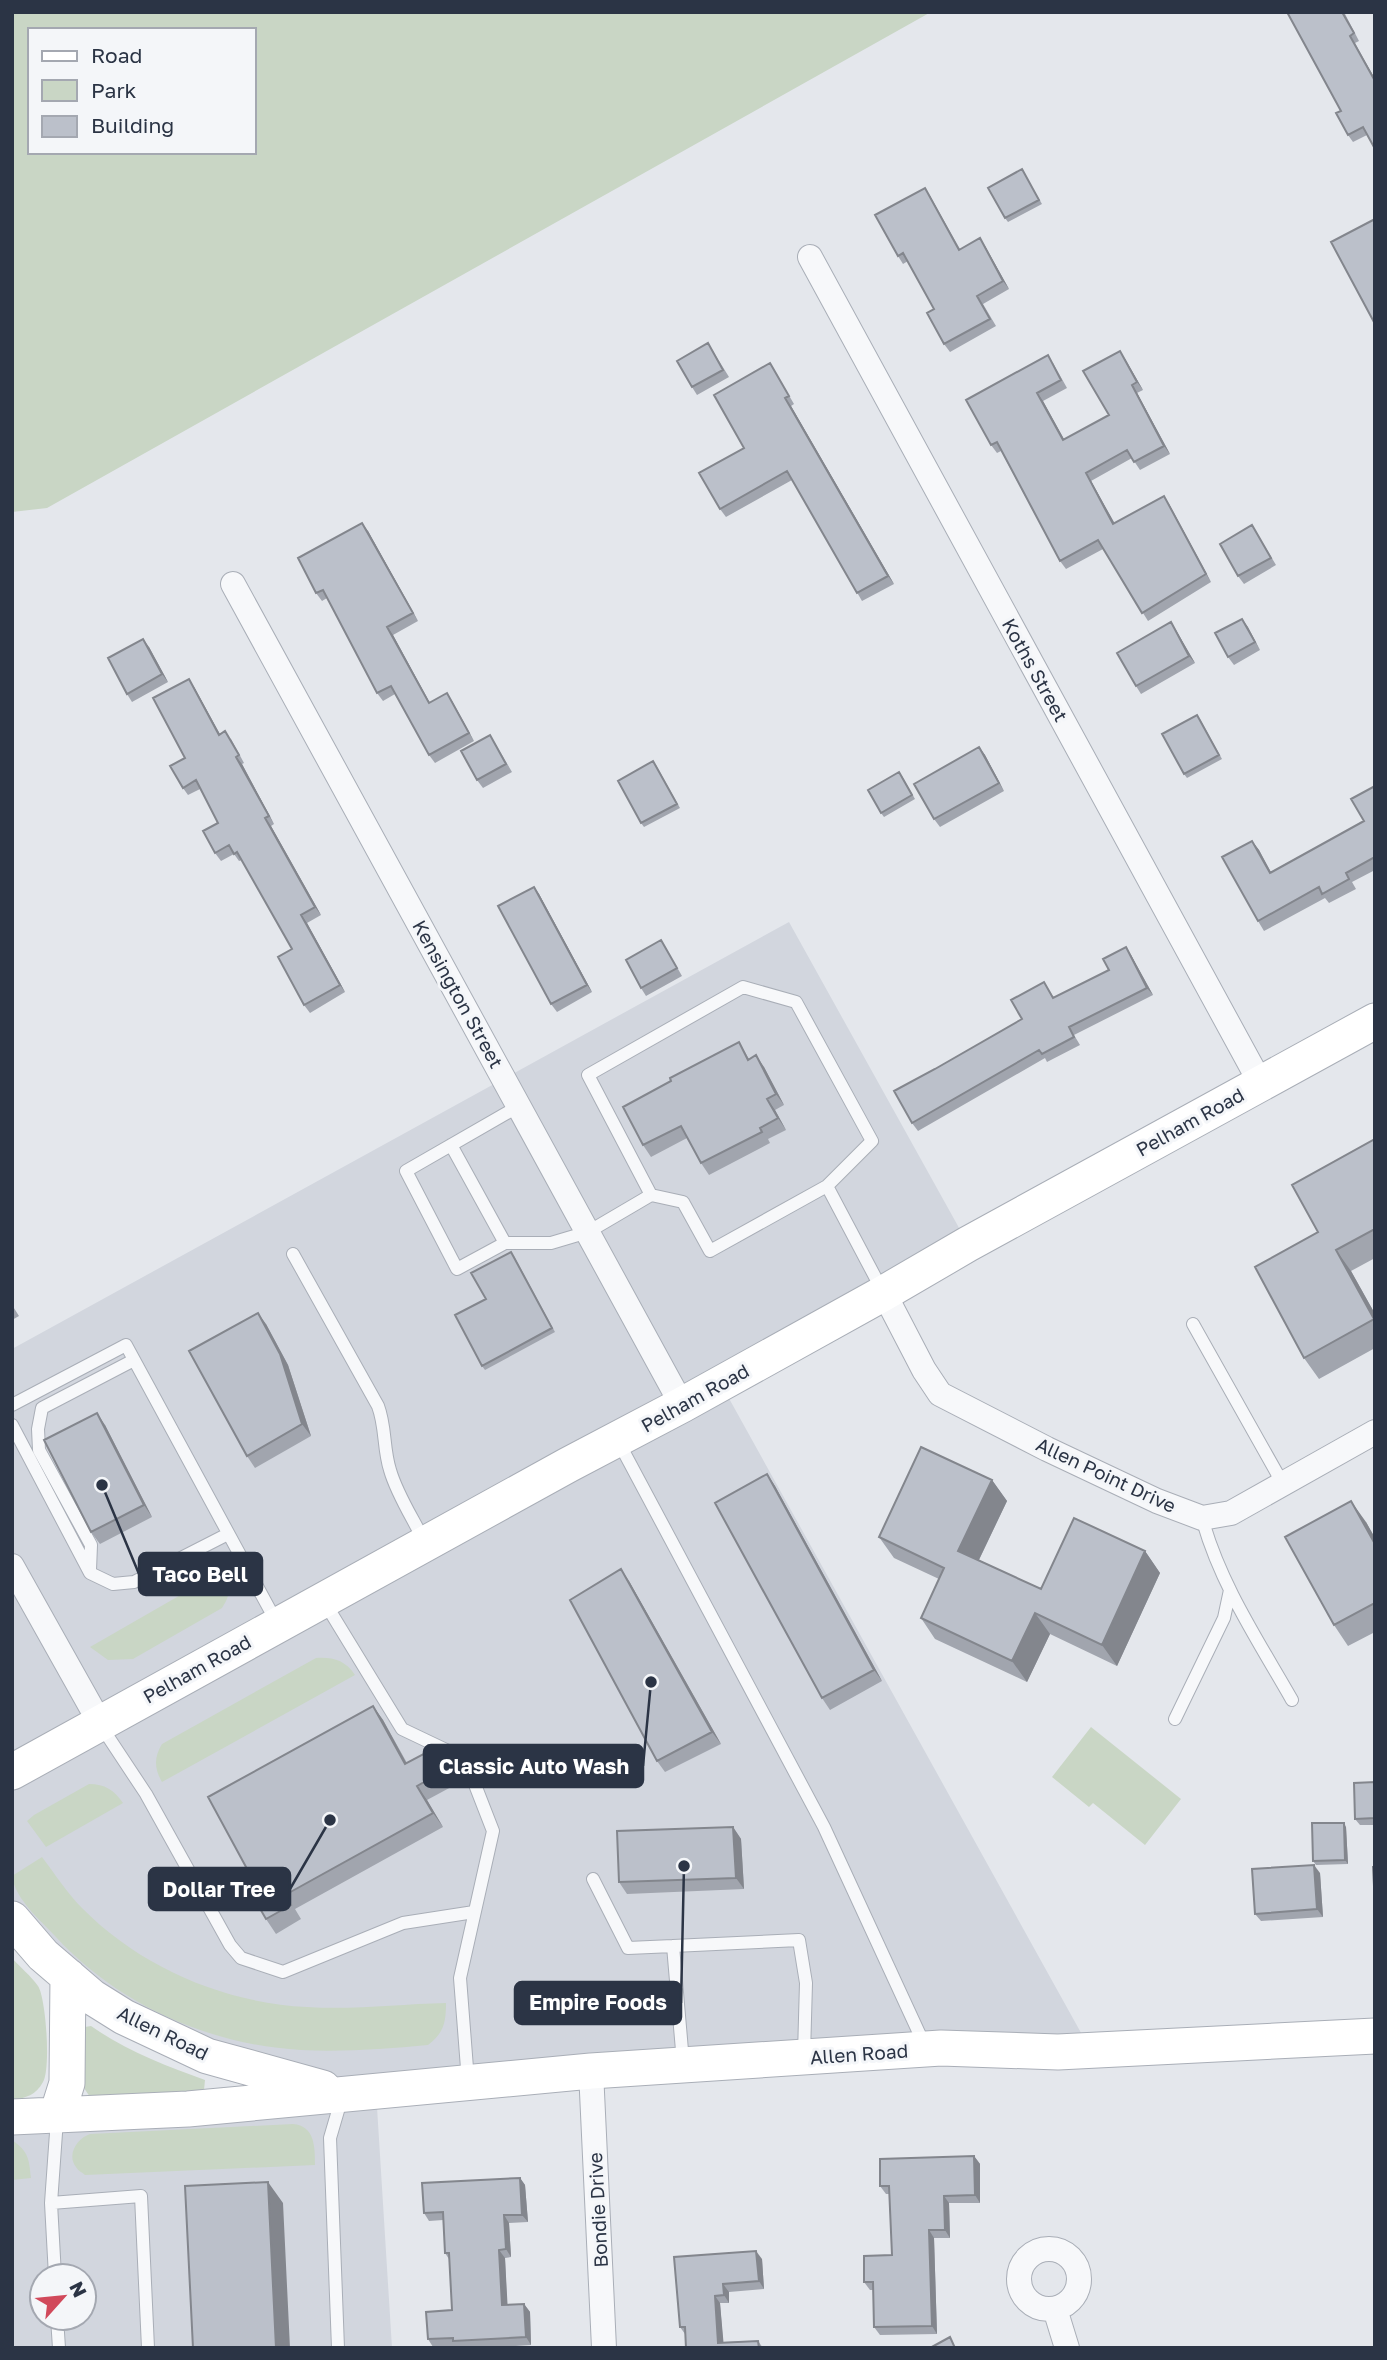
<svg xmlns="http://www.w3.org/2000/svg" width="1387" height="2360" font-family="'Golos Text',sans-serif">
<rect width="100%" height="100%" fill="#e4e7ec"/>
<path fill="#d2d6de" fill-rule="evenodd" d="M 789,922 L 968,1244 L 721,1384 L 1090,2049 L 376,2091 L 392,2348 L 12,2348 L 12,2117 L 340,2094 L 124,2017 L 12,1919 L 12,1349 ZM 42,2276 L 84,2276 L 84,2318 L 42,2318 Z"/>
<path fill="#c9d6c5" fill-rule="evenodd" d="M 12,12 L 931,12 L 47,508 L 12,512 ZM 30,30 L 254,30 L 254,152 L 30,152 Z
M 224,1570 C 231,1585 231,1595 222,1608 L 133,1659 L 108,1660 L 90,1647 Z
M 316,1658 C 333,1657 345,1660 355,1675 L 162,1782 C 154,1768 154,1757 162,1744 Z
M 1091,1727 L 1181,1799 L 1145,1845 L 1093,1803 L 1089,1807 L 1052,1777 Z
M 89,1784 C 105,1784 114,1790 123,1803 L 46,1847 L 27,1821 L 34,1815 Z
M 42,1857 C 55,1874 67,1893 82,1908 C 140,1967 224,2003 307,2007 C 353,2010 400,2004 446,2003 C 446,2022 444,2033 428,2045 C 386,2049 343,2052 301,2050 C 209,2045 117,2004 55,1936 C 40,1920 15,1899 12,1876 Z
M 12,1958 C 20,1967 31,1976 38,1986 C 46,1998 51,2069 43,2082 C 36,2095 26,2098 12,2100 Z
M 91,2026 C 125,2050 166,2066 205,2080 L 204,2090 L 200,2092 L 90,2097 L 84,2088 L 82,2032 L 85,2027 Z
M 293,2124 C 315,2126 315,2147 315,2165 L 85,2175 C 82,2172 78,2171 76,2167 C 66,2154 78,2138 90,2134 Z
M 12,2140 C 29,2152 29,2159 31,2178 L 12,2180 Z"/>
<g fill="none" stroke-linecap="round" stroke-linejoin="round">
<g stroke="#a9aeb7" stroke-width="14">
<path id="service" d="M 519,1106 L 406,1171 L 457,1269 L 505,1243 L 551,1243 L 588,1232 L 651,1195 L 683,1202 L 710,1251 L 827,1186 L 882,1290
M 451,1145 L 505,1243
M 651,1195 L 588,1075 L 743,987 L 796,1002 L 872,1141 L 827,1186
M 293,1254 L 378,1406 C 386,1427 383,1448 390,1470 C 397,1495 414,1520 425,1543
M 1193,1324 L 1283,1484
M 12,1405 L 126,1345 L 277,1623
M 12,1425 L 90,1573 L 113,1584 L 134,1582 L 228,1534
M 618,1441 L 824,1827 L 925,2046
M 1202,1518 C 1220,1584 1259,1642 1292,1700
M 90,1570 L 91,1545 L 39,1450 L 38,1429 L 42,1408 L 134,1360
M 325,1603 L 402,1729 L 465,1759 L 493,1831 L 460,1978 L 468,2081
M 1175,1719 L 1224,1618 L 1230,1590
M 101,1726 L 146,1794 L 230,1945 L 241,1958 L 283,1972 L 403,1923 L 474,1912
M 593,1879 L 628,1948 L 673,1946
M 683,2062 L 673,1946 L 799,1940 L 806,1983 L 804,2054
M 51,2203 L 141,2196 L 148,2348
M 55,2276 L 51,2203 L 57,2119
M 57,2318 L 59,2348
M 338,2348 L 330,2138 L 342,2097"/>
</g>
<g stroke="#a9aeb7" stroke-width="26">
<path id="minor" d="M 810,257 L 1261,1084
M 233,584 L 682,1405
M 884,1293 L 924,1370 L 940,1394 L 1047,1449 L 1157,1501 L 1202,1518 L 1231,1513 L 1375,1432
M 12,1566 L 100,1723
M 591,2071 L 604,2348
M1019 2279a30 30 0 1 1 60 0a30 30 0 1 1-60 0Z
M 1055,2309 L 1067,2348"/>
</g>
<g stroke="#a9aeb7" stroke-width="37">
<path id="secondary" d="M 12,1772 L 568,1465 L 682,1405 L 884,1293 L 968,1244 L 1375,1021
M 12,1919 L 43,1955 L 92,1997 L 124,2017 L 207,2056 L 323,2088
M 57,2115 L 67,2083 L 68,1976
M 12,2117 L 188,2109 L 591,2071 L 941,2048 L 1058,2052 L 1375,2036"/>
</g>
<use href="#service" stroke="#f7f8fa" stroke-width="12"/>
<use href="#minor" stroke="#f7f8fa" stroke-width="24"/>
<use href="#secondary" stroke="#fff" stroke-width="35"/>
</g>
<path fill="#a1a5ae" d="M 1287,12 L 1344,12 L 1359,41 L 1355,43 L 1375,79 L 1375,149 L 1367,135 L 1353,142 L 1348,135 L 1341,111 Z
M 1024,173 L 1042,204 L 1008,222 L 1005,218 Z
M 930,196 L 960,249 L 985,246 L 1009,289 L 983,304 L 996,326 L 950,352 L 944,344 L 934,309 L 908,261 L 903,264 L 898,256 Z
M 708,343 L 729,377 L 697,395 L 692,387 Z
M 1125,359 L 1143,390 L 1137,393 L 1170,454 L 1140,470 L 1132,458 L 1091,481 L 1114,523 L 1169,504 L 1211,582 L 1148,621 L 1103,549 L 1066,569 L 1060,561 L 1001,451 L 997,453 L 991,445 L 1053,363 L 1067,388 L 1043,401 L 1064,440 L 1109,415 Z
M 770,363 L 794,404 L 791,406 L 894,584 L 862,601 L 792,480 L 726,517 L 720,509 L 744,448 Z
M 368,531 L 418,621 L 393,635 L 430,703 L 452,701 L 474,741 L 435,763 L 429,755 L 395,694 L 383,701 L 377,693 L 327,598 L 322,601 L 316,593 Z
M 1257,533 L 1276,565 L 1244,584 L 1238,576 Z
M 1242,619 L 1260,650 L 1234,665 L 1228,657 Z
M 1171,622 L 1195,663 L 1141,694 L 1136,686 Z
M 149,647 L 168,682 L 132,702 L 127,694 Z
M 194,687 L 220,734 L 231,739 L 244,763 L 242,764 L 274,824 L 271,826 L 321,915 L 307,923 L 345,992 L 310,1013 L 304,1005 L 292,949 L 242,860 L 239,861 L 234,854 L 221,861 L 215,853 L 218,823 L 200,789 L 188,795 L 183,788 L 185,758 Z
M 1200,719 L 1222,759 L 1187,778 L 1184,774 Z
M 495,743 L 512,772 L 483,788 L 477,780 Z
M 979,747 L 985,755 L 1004,791 L 940,827 L 934,819 Z
M 656,765 L 680,808 L 644,827 L 641,823 Z
M 902,776 L 915,799 L 884,817 L 881,813 Z
M 1375,786 L 1375,870 L 1352,882 L 1356,889 L 1329,903 L 1325,898 L 1264,931 L 1258,921 L 1252,841 L 1259,850 L 1271,872 L 1364,821 Z
M 534,887 L 539,894 L 592,992 L 557,1012 L 551,1004 Z
M 666,948 L 682,976 L 646,996 L 641,988 Z
M 1131,955 L 1153,995 L 1074,1035 L 1080,1045 L 1047,1062 L 1045,1058 L 918,1131 L 912,1123 L 935,1069 L 1022,1019 L 1044,982 L 1054,998 L 1109,970 Z
M 739,1042 L 749,1059 L 764,1067 L 784,1105 L 775,1110 L 786,1130 L 768,1139 L 770,1143 L 709,1175 L 701,1163 L 687,1138 L 651,1157 L 643,1145 L 671,1081 Z
M 1375,1139 L 1375,1258 L 1351,1271 L 1375,1314 L 1375,1348 L 1319,1379 L 1304,1358 L 1318,1232 Z
M 514,1256 L 555,1332 L 485,1370 L 482,1366 L 486,1299 Z
M 12,1305 L 19,1316 L 12,1320 Z
M 266,1324 L 288,1365 L 311,1436 L 255,1468 L 247,1456 Z
M 105,1425 L 152,1517 L 100,1544 L 91,1532 Z
M 767,1474 L 775,1486 L 882,1681 L 830,1710 L 822,1698 Z
M 992,1480 L 1007,1501 L 979,1560 L 1041,1589 L 1145,1551 L 1160,1573 L 1117,1666 L 1050,1634 L 1027,1682 L 935,1639 L 921,1618 L 939,1579 L 894,1558 L 879,1537 Z
M 1366,1522 L 1375,1538 L 1375,1632 L 1348,1646 L 1334,1625 Z
M 629,1581 L 721,1744 L 665,1772 L 657,1761 Z
M 373,1706 L 383,1720 L 407,1763 L 431,1750 L 441,1764 L 453,1786 L 427,1800 L 443,1827 L 295,1909 L 301,1919 L 276,1934 L 266,1919 L 258,1889 Z
M 1375,1782 L 1375,1825 L 1360,1825 L 1355,1819 Z
M 733,1827 L 741,1839 L 744,1889 L 627,1894 L 619,1882 Z
M 1346,1827 L 1348,1864 L 1316,1865 L 1313,1861 Z
M 1320,1873 L 1323,1917 L 1261,1921 L 1255,1914 Z
M 974,2156 L 980,2164 L 980,2203 L 949,2203 L 950,2238 L 934,2238 L 937,2334 L 880,2335 L 874,2327 L 873,2290 L 870,2290 L 864,2282 L 892,2255 L 889,2194 L 886,2194 L 880,2186 Z
M 520,2178 L 525,2185 L 528,2222 L 509,2223 L 511,2257 L 505,2258 L 507,2305 L 524,2304 L 530,2312 L 531,2345 L 483,2348 L 458,2348 L 456,2346 L 433,2347 L 428,2339 L 452,2310 L 449,2259 L 445,2253 L 443,2220 L 429,2221 L 424,2213 Z
M 674,2257 L 762,2259 L 764,2289 L 729,2292 L 729,2303 L 720,2303 L 723,2342 L 758,2341 L 763,2348 L 686,2348 L 685,2334 L 680,2327 Z"/>
<path fill="#83868d" d="M 1350,36 L 1375,79 L 1375,81 Z
M 925,188 L 930,196 L 964,258 L 959,250 Z
M 980,238 L 985,246 L 1009,289 L 1003,281 Z
M 1120,351 L 1125,359 L 1143,390 L 1137,382 Z
M 1132,385 L 1137,393 L 1170,454 L 1164,446 Z
M 1037,393 L 1043,401 L 1069,448 L 1063,440 Z
M 785,398 L 791,406 L 894,584 L 888,576 Z
M 1086,473 L 1091,481 L 1119,531 L 1113,524 Z
M 1164,496 L 1169,504 L 1211,582 L 1206,574 Z
M 362,523 L 368,531 L 418,621 L 413,613 Z
M 1242,619 L 1248,627 L 1260,650 L 1255,642 Z
M 1171,622 L 1176,630 L 1195,663 L 1189,656 Z
M 387,627 L 393,635 L 434,711 L 429,703 Z
M 143,639 L 149,647 L 168,682 L 162,674 Z
M 189,679 L 194,687 L 224,742 L 219,735 Z
M 447,693 L 452,701 L 474,741 L 469,733 Z
M 979,747 L 985,755 L 1004,791 L 999,783 Z
M 236,757 L 242,764 L 274,824 L 269,816 Z
M 265,818 L 271,826 L 321,915 L 315,907 Z
M 1252,841 L 1259,850 L 1276,882 L 1270,873 Z
M 534,887 L 539,894 L 592,992 L 587,985 Z
M 301,915 L 307,923 L 345,992 L 340,985 Z
M 1126,947 L 1131,955 L 1153,995 L 1147,988 Z
M 756,1055 L 764,1067 L 784,1105 L 776,1094 Z
M 767,1099 L 775,1110 L 786,1130 L 778,1118 Z
M 1336,1250 L 1351,1271 L 1375,1314 L 1375,1320 Z
M 258,1313 L 266,1324 L 288,1365 L 311,1436 L 302,1424 Z
M 97,1413 L 105,1425 L 152,1517 L 144,1505 Z
M 767,1474 L 775,1486 L 882,1681 L 874,1670 Z
M 992,1480 L 1007,1501 L 973,1572 L 958,1551 Z
M 1351,1501 L 1366,1522 L 1375,1538 L 1375,1544 Z
M 1145,1551 L 1160,1573 L 1117,1666 L 1102,1645 Z
M 621,1569 L 629,1581 L 721,1744 L 712,1732 Z
M 1035,1613 L 1050,1634 L 1027,1682 L 1012,1661 Z
M 373,1706 L 383,1720 L 415,1779 L 405,1764 Z
M 431,1750 L 441,1764 L 453,1786 L 442,1772 Z
M 417,1786 L 427,1800 L 443,1827 L 433,1813 Z
M 1344,1823 L 1346,1827 L 1348,1864 L 1345,1860 Z
M 733,1827 L 741,1839 L 744,1889 L 736,1878 Z
M 1314,1865 L 1320,1873 L 1323,1917 L 1317,1909 Z
M 974,2156 L 980,2164 L 980,2203 L 975,2195 Z
M 520,2178 L 525,2185 L 528,2222 L 522,2215 Z
M 268,2182 L 283,2203 L 290,2348 L 276,2348 Z
M 944,2196 L 949,2203 L 950,2238 L 945,2230 Z
M 504,2215 L 509,2223 L 511,2257 L 506,2249 Z
M 929,2230 L 934,2238 L 937,2334 L 932,2326 Z
M 499,2250 L 505,2258 L 508,2313 L 502,2305 Z
M 756,2251 L 762,2259 L 764,2289 L 759,2281 Z
M 723,2284 L 729,2292 L 729,2303 L 724,2295 Z
M 715,2296 L 720,2303 L 724,2348 L 718,2343 Z
M 524,2304 L 530,2312 L 531,2345 L 526,2337 Z"/>
<path fill="#bbc0ca" stroke="#83868d" stroke-width="2" d="M 1287,12 L 1342,12 L 1354,33 L 1350,36 L 1375,81 L 1375,149 L 1363,127 L 1348,135 L 1336,113 L 1341,111 Z
M 1022,169 L 1039,200 L 1005,218 L 988,188 Z
M 925,188 L 959,250 L 980,238 L 1003,281 L 977,296 L 990,319 L 944,344 L 927,313 L 934,309 L 903,253 L 898,256 L 875,215 Z
M 1375,219 L 1375,324 L 1331,242 Z
M 708,343 L 723,370 L 692,387 L 677,361 Z
M 1120,351 L 1137,382 L 1132,385 L 1164,446 L 1134,462 L 1127,450 L 1086,473 L 1113,524 L 1164,496 L 1206,574 L 1142,613 L 1098,540 L 1060,561 L 997,442 L 991,445 L 966,400 L 1048,355 L 1061,380 L 1037,393 L 1063,440 L 1109,415 L 1083,371 Z
M 770,363 L 789,396 L 785,398 L 888,576 L 857,593 L 787,471 L 720,509 L 699,473 L 744,448 L 714,395 Z
M 362,523 L 413,613 L 387,627 L 429,703 L 447,693 L 469,733 L 429,755 L 391,686 L 377,693 L 323,590 L 316,593 L 298,558 Z
M 1252,525 L 1271,558 L 1238,576 L 1220,544 Z
M 1242,619 L 1255,642 L 1228,657 L 1215,633 Z
M 1171,622 L 1189,656 L 1136,686 L 1117,653 Z
M 143,639 L 162,674 L 127,694 L 108,658 Z
M 189,679 L 219,735 L 225,731 L 239,755 L 236,757 L 269,816 L 265,818 L 315,907 L 301,915 L 340,985 L 304,1005 L 278,957 L 292,949 L 237,852 L 234,854 L 229,845 L 215,853 L 203,831 L 218,823 L 196,780 L 183,788 L 170,766 L 185,758 L 153,698 Z
M 1197,715 L 1219,755 L 1184,774 L 1162,734 Z
M 490,735 L 506,764 L 477,780 L 461,751 Z
M 979,747 L 999,783 L 934,819 L 914,784 Z
M 653,761 L 677,804 L 641,823 L 618,781 Z
M 899,772 L 912,795 L 881,813 L 868,790 Z
M 1375,786 L 1375,857 L 1346,873 L 1349,879 L 1322,894 L 1319,887 L 1258,921 L 1222,857 L 1252,841 L 1270,873 L 1364,821 L 1351,799 Z
M 534,887 L 587,985 L 551,1004 L 498,906 Z
M 661,940 L 677,968 L 641,988 L 626,960 Z
M 1126,947 L 1147,988 L 1069,1027 L 1074,1037 L 1042,1054 L 1039,1050 L 912,1123 L 894,1091 L 935,1069 L 1022,1019 L 1011,1000 L 1044,982 L 1053,998 L 1109,970 L 1103,959 Z
M 739,1042 L 748,1060 L 756,1055 L 776,1094 L 767,1099 L 778,1118 L 760,1128 L 762,1132 L 701,1163 L 681,1126 L 643,1145 L 623,1107 L 671,1081 L 670,1078 Z
M 1375,1139 L 1375,1229 L 1336,1250 L 1374,1319 L 1304,1358 L 1255,1267 L 1318,1232 L 1292,1185 Z
M 511,1252 L 552,1328 L 482,1366 L 455,1315 L 486,1299 L 471,1273 Z
M 258,1313 L 280,1354 L 302,1424 L 247,1456 L 189,1351 Z
M 97,1413 L 144,1505 L 91,1532 L 44,1440 Z
M 921,1447 L 992,1480 L 958,1551 L 1041,1589 L 1074,1518 L 1145,1551 L 1102,1645 L 1035,1613 L 1012,1661 L 921,1618 L 944,1568 L 879,1537 Z
M 767,1474 L 874,1670 L 822,1698 L 715,1503 Z
M 1351,1501 L 1375,1544 L 1375,1603 L 1334,1625 L 1285,1537 Z
M 621,1569 L 712,1732 L 657,1761 L 570,1600 Z
M 373,1706 L 405,1764 L 431,1750 L 442,1772 L 417,1786 L 433,1813 L 285,1895 L 291,1905 L 266,1919 L 251,1893 L 258,1889 L 208,1797 Z
M 1375,1782 L 1375,1818 L 1355,1819 L 1354,1783 Z
M 1312,1823 L 1344,1823 L 1345,1860 L 1313,1861 Z
M 733,1827 L 736,1878 L 619,1882 L 617,1831 Z
M 1314,1865 L 1317,1909 L 1255,1914 L 1252,1869 Z
M 1373,1867 L 1375,1867 L 1375,1905 Z
M 974,2156 L 975,2195 L 944,2196 L 945,2230 L 929,2230 L 932,2326 L 874,2327 L 873,2282 L 864,2282 L 864,2256 L 892,2255 L 889,2186 L 880,2186 L 880,2159 Z
M 520,2178 L 522,2215 L 504,2215 L 506,2249 L 499,2250 L 502,2305 L 524,2304 L 526,2337 L 453,2341 L 453,2338 L 428,2339 L 426,2312 L 452,2310 L 449,2253 L 445,2253 L 443,2212 L 424,2213 L 422,2183 Z
M 268,2182 L 276,2348 L 193,2348 L 185,2186 Z
M 756,2251 L 759,2281 L 723,2284 L 724,2295 L 715,2296 L 718,2343 L 758,2341 L 759,2348 L 686,2348 L 685,2327 L 680,2327 L 674,2257 Z
M 950,2337 L 955,2348 L 930,2348 Z"/>
<g text-anchor="middle" stroke-width="6" stroke-linejoin="round" paint-order="stroke">
<g font-size="19" fill="#2b3445" stroke="#f4f6f9">
<text transform="translate(1035 670) rotate(61)" y="7">Koths Street</text>
<text transform="translate(458 994) rotate(61)" y="7">Kensington Street</text>
<text transform="translate(1190 1122) rotate(-29)" y="7">Pelham Road</text>
<text transform="translate(695 1398) rotate(-29)" y="7">Pelham Road</text>
<text transform="translate(1106 1475) rotate(25)" y="7">Allen Point Drive</text>
<text transform="translate(197 1669) rotate(-29)" y="7">Pelham Road</text>
<text transform="translate(163 2033) rotate(26)" y="7">Allen Road</text>
<text transform="translate(859 2054) rotate(-4)" y="7">Allen Road</text>
<text transform="translate(598 2210) rotate(-93)" y="7">Bondie Drive</text>
</g>
</g>
<path fill="none" stroke="#2b3445" stroke-width="2.5" d="M102 1485L139 1574M651 1682L643 1766M330 1820L290 1889M684 1866L681 2003"/>
<g fill="#2b3445" stroke="#f4f6f9" stroke-width="2.5">
<circle cx="102" cy="1485" r="7"/>
<circle cx="651" cy="1682" r="7"/>
<circle cx="330" cy="1820" r="7"/>
<circle cx="684" cy="1866" r="7"/>
</g>
<g fill="#2b3445" stroke="#2b3445" stroke-width="2.5">
<rect x="139" y="1553" width="123" height="42" rx="7"/>
<rect x="424" y="1745" width="219" height="42" rx="7"/>
<rect x="149" y="1868" width="141" height="42" rx="7"/>
<rect x="515" y="1982" width="166" height="42" rx="7"/>
</g>
<g font-size="21" text-anchor="middle" font-weight="bold" fill="#fff">
<text x="200" y="1582">Taco Bell</text>
<text x="534" y="1774">Classic Auto Wash</text>
<text x="219" y="1897">Dollar Tree</text>
<text x="598" y="2010">Empire Foods</text>
</g>
<rect width="1387" height="2360" fill="none" stroke="#2b3445" stroke-width="28"/>
<rect x="28" y="28" width="228" height="126" fill="#f4f6f9" stroke="#a4a8b1" stroke-width="2"/>
<rect x="42" y="51" width="35" height="10" fill="#ffffff" stroke="#a4a8b1" stroke-width="2"/>
<text x="91" y="63" font-size="21" fill="#2b3445">Road</text>
<rect x="42" y="80" width="35" height="21" fill="#c9d6c5" stroke="#a4a8b1" stroke-width="2"/>
<text x="91" y="98" font-size="21" fill="#2b3445">Park</text>
<rect x="42" y="116" width="35" height="21" fill="#bbc0ca" stroke="#a4a8b1" stroke-width="2"/>
<text x="91" y="133" font-size="21" fill="#2b3445">Building</text>
<g transform="translate(63 2297) rotate(63)"><circle r="33" fill="#f4f6f9" stroke="#a4a8b1" stroke-width="2"/>
<path d="M0-5L12 26L0 18L-12 26Z" fill="#d1495b"/>
<text y="-10" font-size="19" font-weight="bold" text-anchor="middle" fill="#2b3445">N</text>
</g>
</svg>
